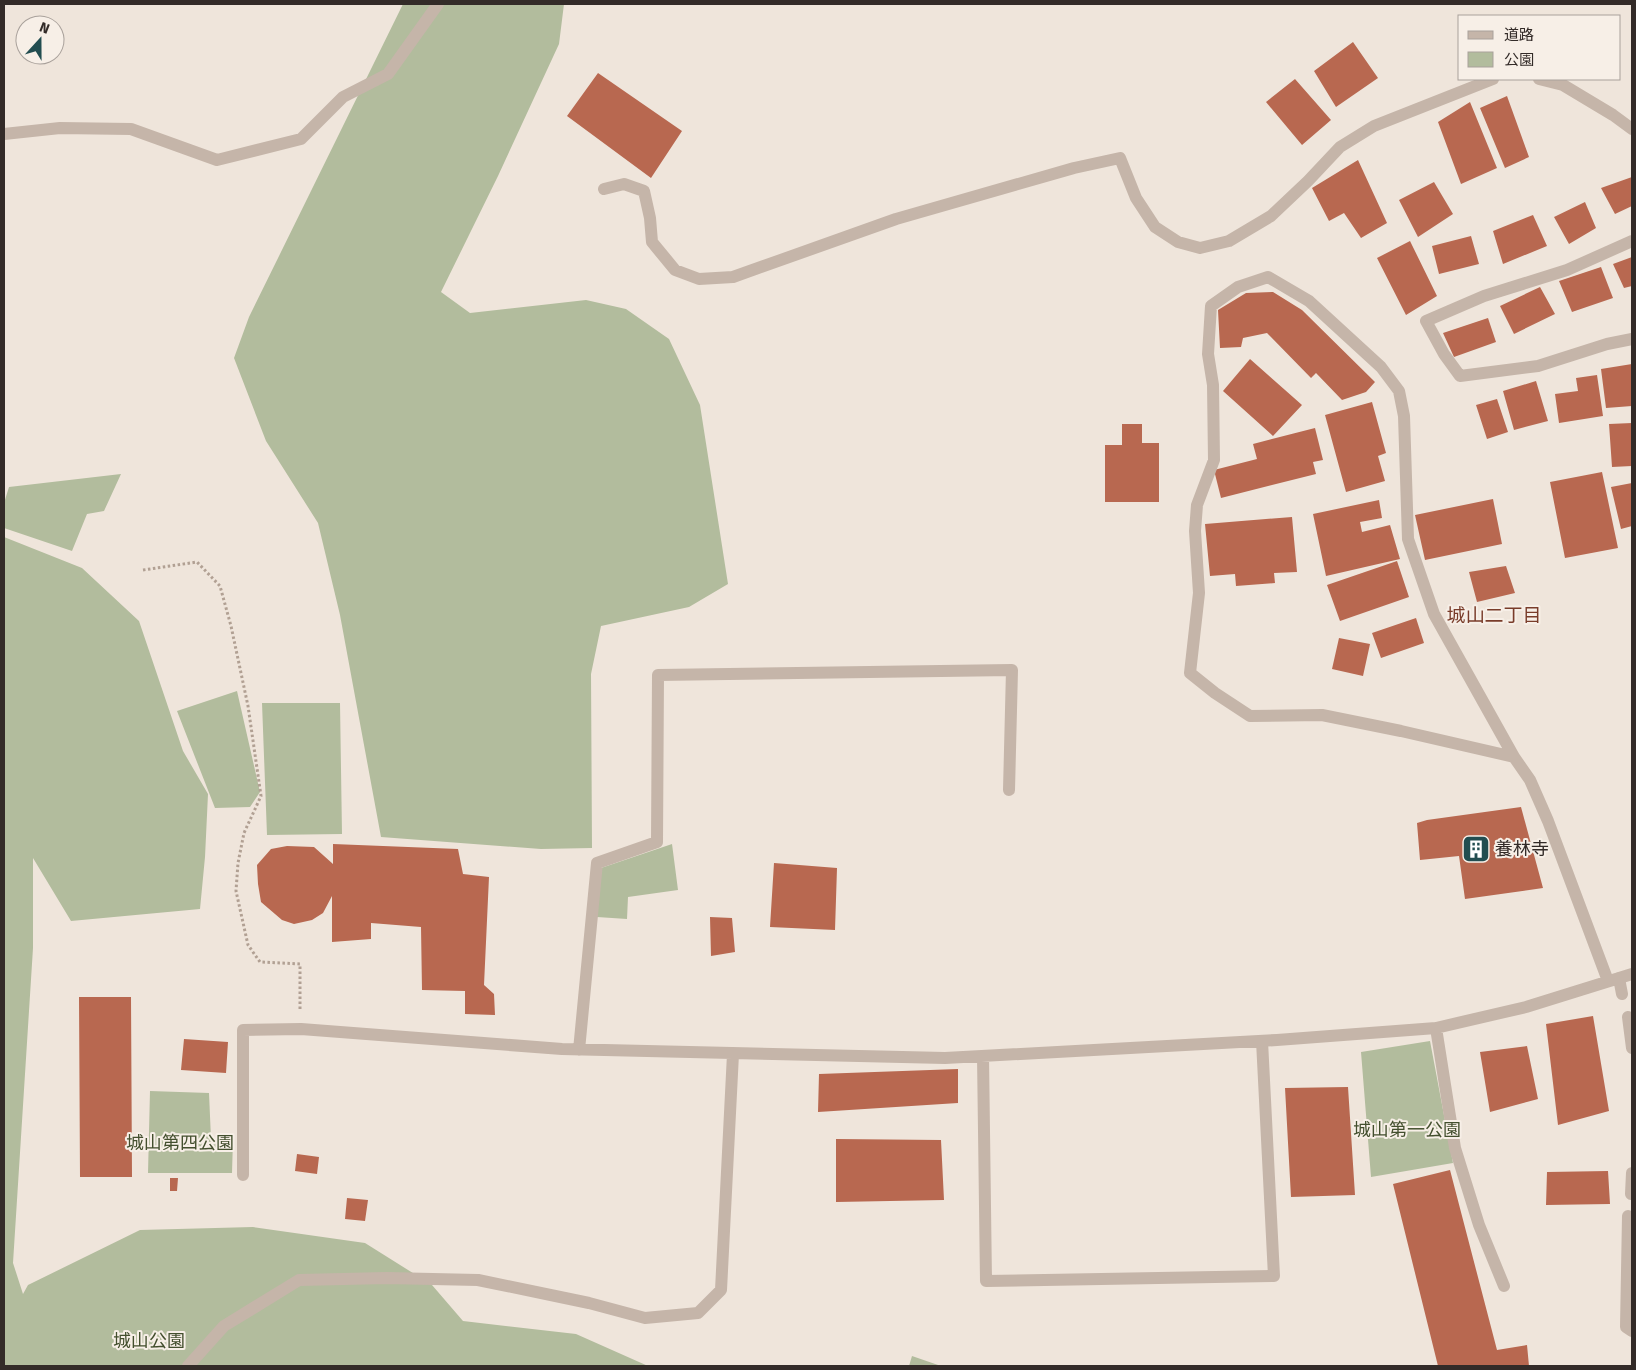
<svg xmlns="http://www.w3.org/2000/svg" width="1636" height="1370" font-family="'Fira Sans','Noto Sans JP',sans-serif">
<rect width="100%" height="100%" fill="#efe5db"/>
<path fill="#b2bc9d" d="M 403,4 L 564,4 L 559,44 L 498,176 L 441,292 L 470,313 L 586,300 L 626,309 L 669,339 L 700,405 L 728,584 L 689,607 L 601,626 L 591,674 L 592,848 L 541,849 L 381,837 L 340,615 L 318,523 L 266,441 L 234,358 L 249,317 Z
M 121,474 L 104,511 L 87,514 L 72,551 L 4,528 L 4,503 L 9,487 Z
M 4,537 L 82,568 L 139,621 L 183,751 L 208,794 L 205,857 L 200,909 L 71,921 L 33,858 L 33,948 L 13,1263 L 23,1294 L 28,1285 L 140,1230 L 253,1227 L 365,1243 L 432,1285 L 463,1321 L 576,1334 L 648,1366 L 4,1366 Z
M 237,691 L 260,792 L 250,807 L 215,808 L 177,711 Z
M 262,703 L 340,703 L 342,834 L 267,835 Z
M 672,844 L 678,890 L 628,897 L 627,919 L 597,917 L 601,868 Z
M 1430,1041 L 1453,1163 L 1371,1177 L 1361,1052 Z
M 150,1091 L 209,1093 L 211,1139 L 233,1139 L 232,1173 L 148,1173 Z
M 912,1356 L 941,1366 L 909,1366 Z"/>
<path fill="#b86850" d="M 1353,42 L 1378,78 L 1336,107 L 1314,71 Z
M 598,73 L 682,131 L 651,178 L 567,116 Z
M 1295,79 L 1331,120 L 1302,145 L 1266,102 Z
M 1507,96 L 1529,157 L 1505,168 L 1480,108 Z
M 1470,102 L 1497,168 L 1461,184 L 1438,122 Z
M 1358,160 L 1387,223 L 1361,238 L 1344,213 L 1329,221 L 1312,188 Z
M 1632,177 L 1632,206 L 1615,214 L 1601,188 Z
M 1434,182 L 1453,214 L 1418,237 L 1399,200 Z
M 1585,202 L 1596,228 L 1569,244 L 1554,217 Z
M 1533,215 L 1547,246 L 1503,264 L 1493,231 Z
M 1471,236 L 1479,264 L 1439,274 L 1432,246 Z
M 1410,241 L 1437,296 L 1406,315 L 1377,258 Z
M 1632,257 L 1632,286 L 1624,288 L 1613,264 Z
M 1601,267 L 1613,298 L 1572,312 L 1559,281 Z
M 1540,287 L 1555,314 L 1514,334 L 1500,306 Z
M 1273,292 L 1302,310 L 1375,382 L 1366,392 L 1342,400 L 1316,373 L 1311,378 L 1267,333 L 1243,338 L 1241,347 L 1220,348 L 1218,310 L 1246,293 Z
M 1488,318 L 1496,342 L 1454,357 L 1443,333 Z
M 1250,359 L 1302,405 L 1273,436 L 1223,391 Z
M 1632,364 L 1632,406 L 1606,408 L 1601,369 Z
M 1597,375 L 1603,416 L 1559,423 L 1555,394 L 1578,391 L 1576,378 Z
M 1536,381 L 1548,421 L 1514,430 L 1503,391 Z
M 1497,399 L 1508,432 L 1487,439 L 1476,405 Z
M 1372,402 L 1386,453 L 1378,456 L 1385,481 L 1346,492 L 1325,415 Z
M 1632,423 L 1632,466 L 1612,467 L 1609,424 Z
M 1122,424 L 1142,424 L 1142,443 L 1159,443 L 1159,502 L 1105,502 L 1105,445 L 1122,445 Z
M 1315,428 L 1323,460 L 1313,462 L 1316,474 L 1221,498 L 1214,470 L 1257,459 L 1253,444 Z
M 1602,472 L 1618,548 L 1565,558 L 1550,482 Z
M 1632,483 L 1632,526 L 1621,529 L 1611,487 Z
M 1493,499 L 1502,544 L 1425,560 L 1415,515 Z
M 1379,500 L 1382,518 L 1360,522 L 1362,532 L 1390,525 L 1400,559 L 1326,576 L 1313,514 Z
M 1292,517 L 1297,572 L 1274,573 L 1275,583 L 1236,586 L 1235,574 L 1210,576 L 1205,524 Z
M 1397,561 L 1409,597 L 1340,621 L 1327,585 Z
M 1506,566 L 1515,593 L 1477,602 L 1469,572 Z
M 1416,618 L 1424,643 L 1381,658 L 1372,633 Z
M 1339,638 L 1370,644 L 1363,676 L 1332,669 Z
M 1521,807 L 1543,888 L 1465,899 L 1459,856 L 1420,860 L 1417,823 L 1427,820 Z
M 333,844 L 458,849 L 463,874 L 489,877 L 484,985 L 494,994 L 495,1015 L 465,1014 L 465,991 L 422,990 L 421,927 L 371,923 L 371,939 L 332,942 L 332,896 L 323,913 L 312,920 L 294,924 L 282,920 L 261,902 L 258,884 L 257,865 L 271,849 L 287,846 L 314,847 L 333,864 Z
M 774,863 L 837,868 L 835,930 L 770,927 Z
M 710,917 L 732,918 L 735,952 L 711,956 Z
M 79,997 L 131,997 L 132,1177 L 80,1177 Z
M 1593,1016 L 1609,1111 L 1558,1125 L 1546,1024 Z
M 184,1039 L 228,1042 L 226,1073 L 181,1070 Z
M 1527,1046 L 1538,1099 L 1490,1112 L 1480,1052 Z
M 958,1069 L 958,1103 L 818,1112 L 819,1074 Z
M 1348,1087 L 1355,1195 L 1291,1197 L 1285,1088 Z
M 836,1139 L 941,1140 L 944,1200 L 836,1202 Z
M 297,1154 L 319,1157 L 317,1174 L 295,1171 Z
M 1450,1170 L 1497,1350 L 1527,1345 L 1529,1366 L 1438,1366 L 1393,1184 Z
M 1608,1171 L 1610,1204 L 1546,1205 L 1547,1172 Z
M 170,1178 L 178,1178 L 177,1191 L 170,1191 Z
M 347,1198 L 368,1200 L 365,1221 L 345,1219 Z"/>
<g fill="none" stroke-linecap="round" stroke-linejoin="round">
<path stroke="#b1a093" stroke-width="3" stroke-dasharray="2.5 2.5" stroke-linecap="butt" d="M 143,570 L 197,562 L 220,586 L 231,626 L 248,706 L 261,796 L 244,833 L 238,863 L 236,891 L 248,945 L 260,962 L 300,964 L 300,1009"/>
<path stroke="#c5b5a9" stroke-width="12" d="M 1539,79 L 1563,85 L 1613,115 L 1632,129
M 4,134 L 60,128 L 131,129 L 217,160 L 301,139 L 343,97 L 388,74 L 438,4
M 604,189 L 624,184 L 644,191 L 650,218 L 652,242 L 675,270 L 699,279 L 733,277 L 896,219 L 1074,168 L 1120,158 L 1136,198 L 1155,227 L 1178,242 L 1200,248 L 1229,241 L 1271,216 L 1308,181 L 1340,147 L 1374,126 L 1493,79
M 1632,241 L 1567,270 L 1484,296 L 1426,321 L 1444,354 L 1460,376 L 1538,366 L 1607,344 L 1632,339
M 1268,277 L 1309,301 L 1381,367 L 1399,391 L 1404,416 L 1408,539 L 1434,614 L 1514,757 L 1401,731 L 1322,715 L 1250,716 L 1215,693 L 1190,673 L 1199,593 L 1195,531 L 1197,505 L 1214,460 L 1213,385 L 1208,354 L 1211,306 L 1238,287 Z
M 1514,757 L 1530,780 L 1548,821 L 1608,981
M 1619,978 L 1622,994
M 1628,1017 L 1632,1048
M 1436,1028 L 1455,1148 L 1479,1225 L 1504,1286
M 579,1050 L 597,863 L 657,842 L 658,675 L 1012,670 L 1009,790
M 983,1056 L 986,1281 L 1274,1276 L 1262,1041
M 243,1175 L 243,1030 L 301,1029 L 562,1049 L 945,1058 L 1277,1040 L 1436,1028 L 1526,1007 L 1632,974
M 1631,1194 L 1632,1173
M 1628,1216 L 1626,1327 L 1632,1331
M 188,1366 L 224,1326 L 299,1280 L 387,1278 L 478,1280 L 589,1303 L 645,1318 L 698,1313 L 721,1290 L 733,1054"/>
</g>
<defs>
<g id="building-square" transform="scale(1.4375)"><rect x="-9" y="-9" width="18" height="18" rx="4" fill="#224d50" stroke="#f7efe7"/><path d="M-4-6H4V6H1V3H-1V6H-4ZM-2.5-4.3h1.7v1.8h-1.7ZM.8-4.3h1.7v1.8H.8ZM-2.5-1h1.7V.8h-1.7ZM.8-1h1.7V.8H.8Z" fill="#fff"/></g>
</defs>
<g fill-rule="evenodd">
<use href="#building-square" x="1476" y="849"/>
</g>
<g text-anchor="middle" stroke-width="4" stroke-linejoin="round" paint-order="stroke">
<g font-size="18" fill="#332b28" stroke="#f7efe7" text-anchor="start">
<text x="1495" y="855">養林寺</text>
</g>
<g font-size="18" fill="#434f2e" stroke="#f7efe7">
<text x="1407" y="1136">城山第一公園</text>
<text x="180" y="1149">城山第四公園</text>
<text x="149" y="1347">城山公園</text>
</g>
<g font-size="19" fill="#793c2a" stroke="#f7efe7">
<text x="1494" y="622">城山二丁目</text>
</g>
</g>
<rect width="1636" height="1370" fill="none" stroke="#332b28" stroke-width="10"/>
<rect x="1458" y="15" width="162" height="65" fill="#f7efe7" stroke="#a9a19b"/>
<rect x="1468" y="31" width="25" height="8" fill="#c5b5a9" stroke="#a9a19b"/>
<text x="1504" y="40" font-size="15" fill="#332b28">道路</text>
<rect x="1468" y="52" width="25" height="15" fill="#b2bc9d" stroke="#a9a19b"/>
<text x="1504" y="65" font-size="15" fill="#332b28">公園</text>
<g transform="translate(40 40) rotate(21)"><circle r="24" fill="#f7efe7" stroke="#a9a19b"/>
<path d="M0-4L9 19L0 12L-9 19Z" fill="#224d50"/>
<text y="-8" font-size="14" font-weight="bold" text-anchor="middle" fill="#332b28">N</text>
</g>
</svg>
